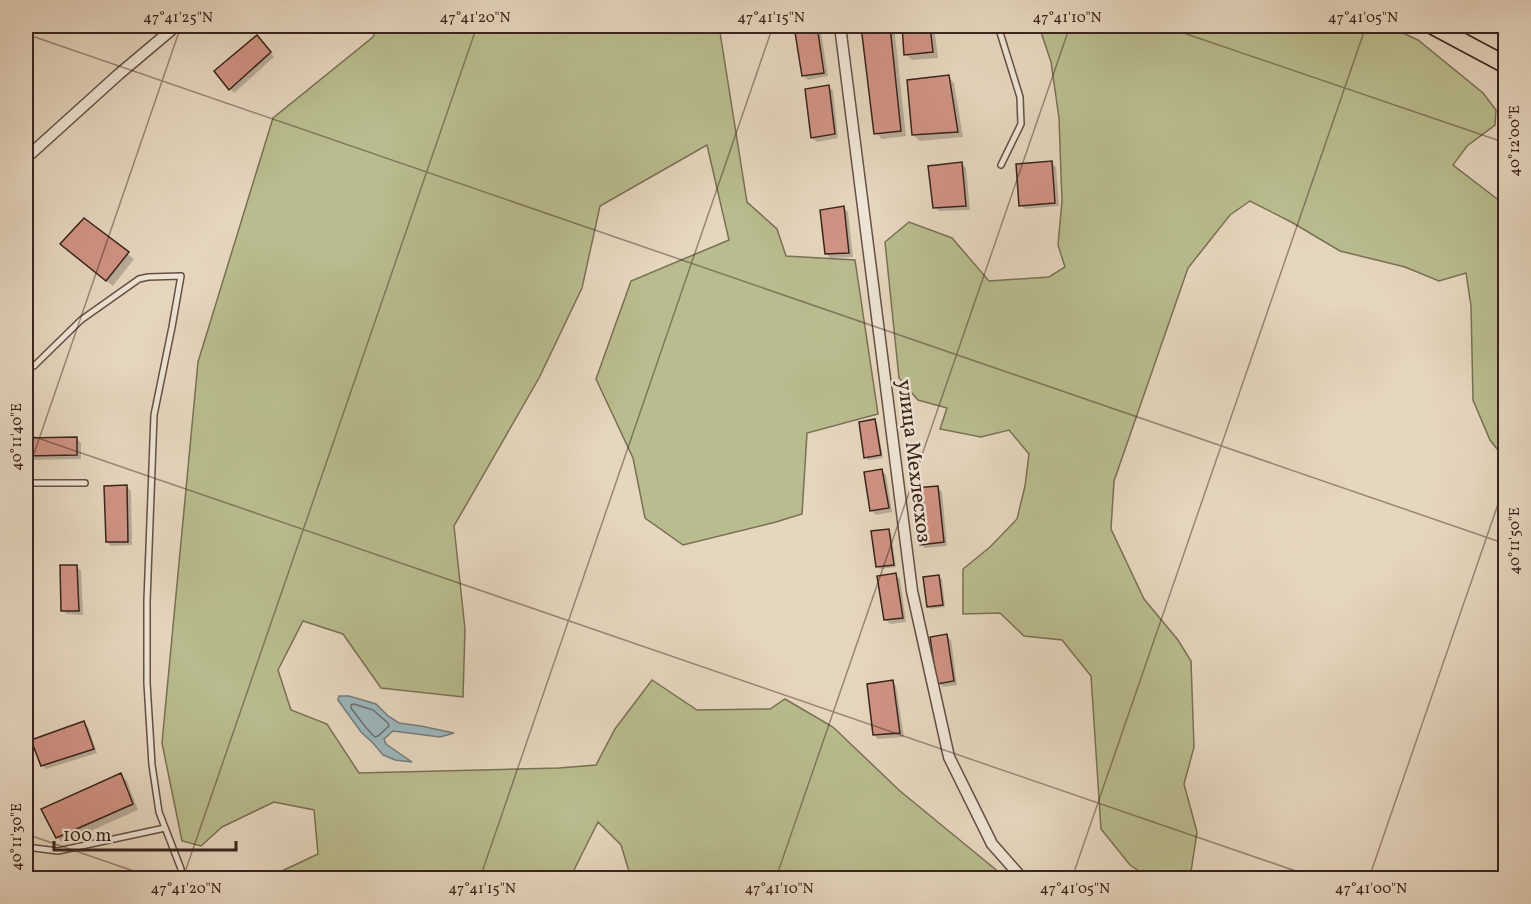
<svg xmlns="http://www.w3.org/2000/svg" width="1531" height="904" font-family="Vollkorn,serif">
<rect width="100%" height="100%" fill="#e5d6be"/>
<filter id="stains"><feTurbulence type="fractalNoise" baseFrequency=".00333" numOctaves="4"/><feColorMatrix values="0 0 0 0 .2 0 0 0 0 .09 0 0 0 0 .02 0 0 0 .5 -.17"/></filter>
<radialGradient id="worn" r=".72"><stop offset=".6" stop-color="#630" stop-opacity="0"/><stop offset="1" stop-color="#630" stop-opacity=".3"/></radialGradient>
<path fill="#b9bc8e" stroke="#797054" stroke-width="1.5" d="M 378,26 L 719,26 L 747,202 L 777,229 L 786,256 L 855,260 L 878,414 L 807,433 L 802,514 L 776,522 L 683,545 L 645,518 L 633,458 L 596,379 L 631,281 L 729,240 L 707,145 L 600,206 L 582,288 L 539,378 L 454,526 L 465,629 L 463,697 L 381,688 L 343,634 L 303,621 L 278,670 L 291,710 L 327,724 L 359,773 L 559,768 L 596,765 L 615,729 L 652,680 L 697,710 L 770,709 L 785,699 L 833,727 L 900,791 L 1006,878 L 631,878 L 621,845 L 598,822 L 570,878 L 267,878 L 318,854 L 314,810 L 274,802 L 222,827 L 201,846 L 182,841 L 162,743 L 198,362 L 273,118 L 373,37 Z
M 1039,26 L 1388,26 L 1418,40 L 1483,93 L 1496,110 L 1495,125 L 1467,146 L 1453,165 L 1505,205 L 1505,459 L 1490,440 L 1473,400 L 1471,306 L 1466,273 L 1439,281 L 1405,267 L 1340,251 L 1293,223 L 1250,201 L 1230,215 L 1188,268 L 1114,481 L 1111,529 L 1144,599 L 1178,640 L 1191,661 L 1194,747 L 1184,784 L 1197,832 L 1190,878 L 1149,878 L 1130,865 L 1101,829 L 1091,676 L 1062,640 L 1024,636 L 1000,613 L 963,614 L 963,569 L 990,547 L 1017,519 L 1025,486 L 1029,454 L 1009,430 L 981,437 L 940,429 L 947,408 L 918,400 L 899,378 L 885,242 L 909,222 L 952,238 L 989,281 L 1049,277 L 1065,267 L 1058,245 L 1062,201 L 1059,118 L 1051,62 Z"/>
<path fill="#9bb6bc" stroke="#747c7c" stroke-width="1.5" d="M 339,696 L 349,696 L 376,704 L 388,716 L 399,723 L 421,726 L 454,733 L 440,737 L 393,731 L 384,739 L 386,744 L 412,762 L 395,760 L 383,755 L 373,743 L 361,732 L 338,700 Z"/>
<path fill="#0003" d="M 796,26 L 820,26 L 828,76 L 808,80 L 803,75 Z
M 862,26 L 894,26 L 906,136 L 882,139 L 876,133 Z
M 903,26 L 934,26 L 938,58 L 912,60 L 906,54 Z
M 261,41 L 274,57 L 234,93 L 216,71 Z
M 948,77 L 954,83 L 963,137 L 920,141 L 913,135 Z
M 829,87 L 833,91 L 838,138 L 817,142 L 812,138 Z
M 1051,163 L 1056,167 L 1059,206 L 1025,209 L 1021,205 Z
M 962,164 L 966,168 L 970,210 L 939,211 L 935,207 Z
M 844,208 L 848,212 L 853,257 L 830,258 L 826,253 Z
M 84,220 L 134,259 L 113,286 L 68,250 Z
M 875,421 L 877,423 L 883,458 L 868,460 L 866,457 Z
M 76,438 L 81,443 L 81,459 L 26,460 L 26,439 Z
M 882,471 L 886,475 L 892,512 L 876,515 L 872,511 Z
M 127,487 L 131,491 L 132,545 L 111,546 L 107,542 Z
M 938,488 L 942,492 L 947,546 L 925,548 L 921,544 Z
M 888,530 L 891,533 L 896,567 L 880,569 L 878,566 Z
M 76,566 L 81,571 L 83,615 L 67,614 L 63,610 Z
M 895,574 L 900,579 L 906,622 L 890,624 L 886,620 Z
M 939,576 L 942,579 L 945,607 L 931,609 L 929,607 Z
M 946,636 L 951,640 L 957,685 L 943,687 L 939,683 Z
M 892,681 L 896,686 L 904,737 L 878,739 L 874,735 Z
M 84,723 L 88,727 L 97,753 L 46,769 L 42,765 Z
M 121,775 L 127,781 L 138,810 L 63,843 L 57,837 Z"/>
<g fill="none" stroke-linecap="round" stroke-linejoin="round">
<path stroke="#6a6d6c" stroke-width="1.5" d="M 354,704 L 373,710 L 388,723 L 389,726 L 378,736 L 375,737 C 365,728 359,718 351,708 L 351,705 Z"/>
</g>
<path fill="#d09384" stroke="#39241b" stroke-width="1.5" d="M 794,26 L 817,26 L 824,73 L 802,76 Z
M 861,26 L 890,26 L 901,131 L 874,134 Z
M 902,26 L 930,26 L 933,52 L 904,55 Z
M 257,35 L 271,52 L 229,90 L 214,71 Z
M 949,75 L 958,132 L 912,135 L 907,80 Z
M 829,85 L 835,134 L 811,138 L 805,89 Z
M 1052,161 L 1055,203 L 1019,206 L 1016,164 Z
M 962,162 L 966,206 L 933,208 L 928,166 Z
M 844,206 L 849,253 L 825,254 L 820,210 Z
M 84,218 L 129,252 L 106,281 L 60,244 Z
M 875,419 L 881,455 L 864,458 L 859,422 Z
M 77,437 L 77,455 L 26,456 L 26,438 Z
M 882,469 L 889,508 L 870,511 L 864,472 Z
M 127,485 L 128,542 L 106,542 L 104,486 Z
M 938,486 L 944,542 L 920,545 L 914,488 Z
M 889,529 L 894,565 L 876,567 L 871,531 Z
M 60,565 L 77,565 L 79,611 L 61,611 Z
M 896,573 L 903,618 L 884,620 L 877,576 Z
M 939,575 L 943,605 L 927,607 L 923,577 Z
M 947,634 L 954,681 L 937,684 L 930,637 Z
M 893,680 L 900,733 L 873,735 L 867,684 Z
M 84,721 L 94,749 L 41,766 L 31,740 Z
M 121,773 L 133,804 L 56,838 L 41,809 Z"/>
<g fill="none" stroke-linecap="round" stroke-linejoin="round">
<g stroke="#645044" stroke-width="8">
<path id="lane" d="M 998,26 L 1020,97 L 1021,124 L 1001,165
M 26,367 L 34,366 L 81,320 L 139,279 L 148,277 L 181,276 L 172,327 L 154,415 L 147,601 L 147,683 L 152,765 L 159,812 L 181,869 L 181,878
M 26,483 L 85,483
M 26,847 L 58,851 L 165,828"/>
</g>
<g stroke="#645044" stroke-width="13">
<path id="street" d="M 840,26 L 912,591 L 949,757 L 992,844 L 1022,878
M 26,158 L 119,74 L 176,26"/>
</g>
<g stroke="#39241b" stroke-width="19">
<path id="primary" d="M 1433,26 L 1506,65"/>
</g>
<use href="#lane" stroke="#eee4d5" stroke-width="5"/>
<use href="#street" stroke="#eee4d5" stroke-width="10"/>
<use href="#primary" stroke="#e5d6be" stroke-width="16"/>
</g>
<path fill="none" stroke="#39241b" stroke-width="1.5" stroke-opacity="0.45" d="M 1163,26 L 1506,143M 26,34 L 1506,544M 26,434 L 1316,878M 26,477 L 181,26M 26,834 L 154,878M 183,878 L 477,26M 480,878 L 773,26M 776,878 L 1070,26M 1072,878 L 1366,26M 1369,878 L 1506,481"/>
<g text-anchor="middle" stroke-width="5" stroke-linejoin="round" paint-order="stroke">
<g font-size="21" fill="#39241b" stroke="#eee4d5">
<text transform="translate(915 461) rotate(83)" y="7">улица Мехлесхоз</text>
</g>
</g>
<rect width="1531" height="904" fill="none" stroke="#e5d6be" stroke-width="66"/>
<path d="M54 841v9h182v-9" fill="none" stroke="#39241b" stroke-width="3"/>
<text x="63" y="841" font-size="18" fill="#39241b" stroke="#eee4d5" stroke-width="4.5" paint-order="stroke">100 m</text>
<rect x="33" y="33" width="1465" height="838" fill="none" stroke="#39241b" stroke-width="2"/>
<g font-size="15" text-anchor="middle" fill="#39241b">
<text x="178" y="22">47°41'25"N</text>
<text x="475" y="22">47°41'20"N</text>
<text x="771" y="22">47°41'15"N</text>
<text x="1067" y="22">47°41'10"N</text>
<text x="1363" y="22">47°41'05"N</text>
<text transform="translate(1514 141) rotate(-90)" y="5">40°12'00"E</text>
<text transform="translate(16 437) rotate(-90)" y="5">40°11'40"E</text>
<text transform="translate(1514 541) rotate(-90)" y="5">40°11'50"E</text>
<text transform="translate(16 837) rotate(-90)" y="5">40°11'30"E</text>
<text x="186" y="893">47°41'20"N</text>
<text x="482" y="893">47°41'15"N</text>
<text x="779" y="893">47°41'10"N</text>
<text x="1075" y="893">47°41'05"N</text>
<text x="1371" y="893">47°41'00"N</text>
</g>
<rect width="100%" height="100%" filter="url(#stains)"/>
<rect width="100%" height="100%" fill="url(#worn)"/>
</svg>
